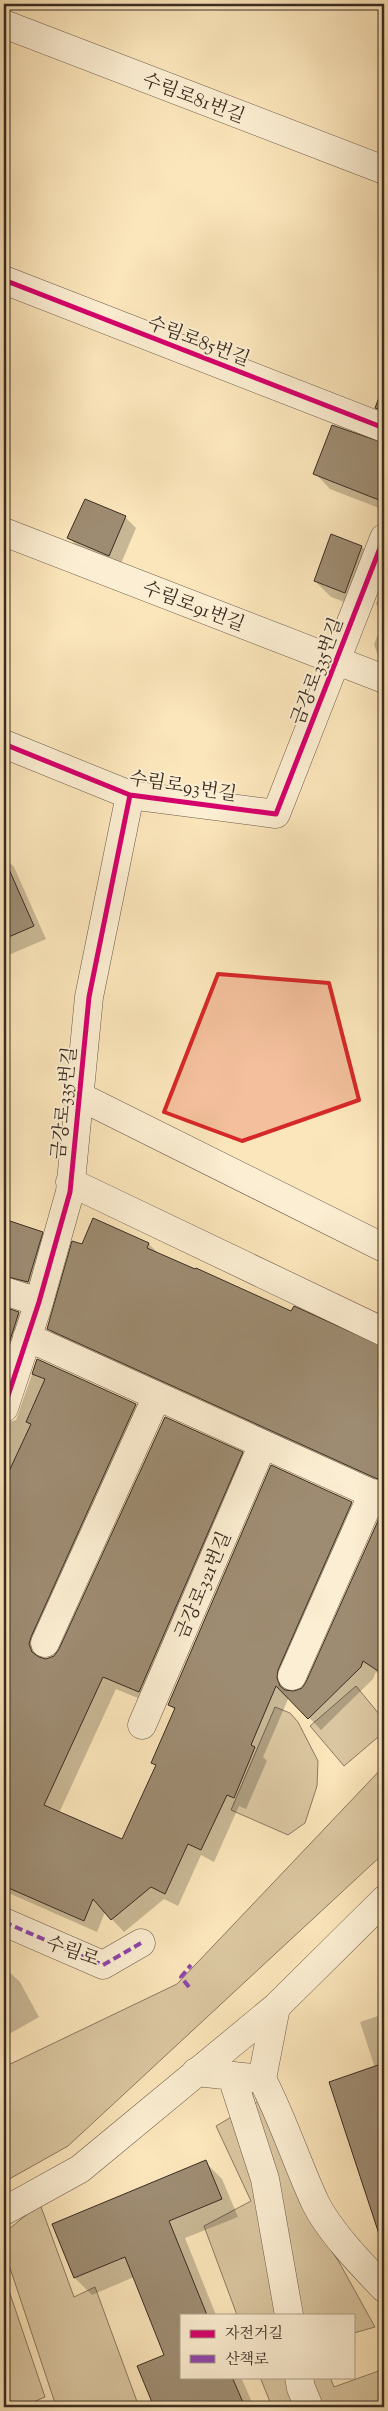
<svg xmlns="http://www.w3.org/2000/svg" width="388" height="2411" font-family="'Sorts Mill Goudy','Noto Serif KR',serif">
<rect width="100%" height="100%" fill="#fbe5ba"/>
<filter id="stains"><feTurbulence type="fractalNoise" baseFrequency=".004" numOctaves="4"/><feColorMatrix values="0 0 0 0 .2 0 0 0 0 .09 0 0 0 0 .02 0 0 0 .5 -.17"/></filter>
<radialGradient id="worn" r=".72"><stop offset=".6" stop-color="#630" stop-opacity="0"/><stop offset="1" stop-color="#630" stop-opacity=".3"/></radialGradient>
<path fill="#dac6a0" stroke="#8a7962" d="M 356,1686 L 384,1720 L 384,1732 L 344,1766 L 310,1726 Z
M 275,1707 L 290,1713 L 298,1722 L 318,1761 L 317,1786 L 305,1823 L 288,1835 L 231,1810 Z
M 384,1766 L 384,1853 L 68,2146 L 4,2182 L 4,2067 L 177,1984 Z
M 267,2096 L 304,2209 L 339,2262 L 375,2327 L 354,2333 L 354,2315 L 237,2315 L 204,2226 L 251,2201 L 216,2126 Z
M 40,2204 L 74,2297 L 95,2287 L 139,2407 L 54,2407 L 56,2406 L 4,2250 L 4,2233 Z
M 4,2276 L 45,2397 L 22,2407 L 4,2407 Z
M 384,2369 L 384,2407 L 272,2407 L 260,2377 L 330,2377 L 334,2387 Z"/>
<path fill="#0003" d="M 384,388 L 384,415 L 376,407 Z
M 378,444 L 384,445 L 384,510 L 330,489 L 315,473 Z
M 125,517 L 136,528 L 120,566 L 80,549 L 69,538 Z
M 332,536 L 363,548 L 379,563 L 361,608 L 331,597 L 315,581 Z
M 384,584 L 384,611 L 376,604 Z
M 384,617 L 384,664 L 380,660 L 374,645 Z
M 4,857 L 14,867 L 46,939 L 4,957 Z
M 94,1220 L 149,1244 L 160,1255 L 292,1313 L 377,1347 L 384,1348 L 384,1487 L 61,1341 L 48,1328 Z
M 4,1221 L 42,1233 L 54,1245 L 41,1294 L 4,1295 Z
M 4,1307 L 18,1313 L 31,1326 L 4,1408 Z
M 37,1360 L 136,1405 L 148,1417 L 43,1649 L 42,1659 L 47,1660 L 55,1656 L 242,1453 L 254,1466 L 152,1704 L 116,1689 L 59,1813 L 123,1841 L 157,1766 L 153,1762 L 175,1710 L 169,1704 L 351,1503 L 364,1515 L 290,1683 L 289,1692 L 302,1690 L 307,1683 L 382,1515 L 384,1514 L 384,1678 L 376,1672 L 373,1679 L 321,1730 L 289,1697 L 263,1757 L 267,1761 L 246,1809 L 239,1806 L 214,1862 L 201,1855 L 178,1906 L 164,1899 L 124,1932 L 105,1912 L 97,1932 L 4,1891 L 4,1424 L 16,1420 Z
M 384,1943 L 384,1959 L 379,1945 Z
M 4,1967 L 20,1982 L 39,2017 L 4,2037 Z
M 384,2014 L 384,2245 L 331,2082 L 375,2068 L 360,2022 Z
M 205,2162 L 222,2179 L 238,2217 L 185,2238 L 216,2315 L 182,2315 L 182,2377 L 241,2377 L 254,2407 L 155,2407 L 139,2367 L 166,2356 L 134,2277 L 92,2295 L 75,2278 L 54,2224 Z"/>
<path fill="#9e8c72" stroke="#392c23" d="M 383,387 L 384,387 L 384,411 L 375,408 Z
M 332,425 L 384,443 L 384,502 L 313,474 Z
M 85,499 L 126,516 L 109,556 L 67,538 Z
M 331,534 L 362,546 L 345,593 L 314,581 Z
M 4,858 L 34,926 L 4,939 Z
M 93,1218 L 149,1243 L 147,1248 L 195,1269 L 196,1268 L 291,1311 L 294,1306 L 384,1347 L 384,1482 L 47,1329 L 72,1241 L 82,1244 Z
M 4,1219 L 43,1232 L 28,1282 L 4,1276 Z
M 4,1307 L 19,1312 L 4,1359 Z
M 37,1359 L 136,1404 L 31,1637 L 29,1644 L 32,1652 L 39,1657 L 46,1659 L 54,1656 L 59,1649 L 165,1417 L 243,1452 L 139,1692 L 103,1677 L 44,1805 L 122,1839 L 156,1765 L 151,1763 L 175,1708 L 168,1705 L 271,1465 L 352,1502 L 278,1670 L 277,1678 L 280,1686 L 285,1690 L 294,1691 L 302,1688 L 306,1682 L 381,1514 L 384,1514 L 384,1675 L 363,1661 L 361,1667 L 308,1719 L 276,1686 L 251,1745 L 255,1747 L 234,1798 L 227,1795 L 201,1850 L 188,1844 L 165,1894 L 151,1887 L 111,1920 L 93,1899 L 84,1921 L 4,1886 L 4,1482 L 31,1424 L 26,1422 L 45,1379 L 32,1374 Z
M 384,2063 L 384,2233 L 379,2234 L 329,2082 Z
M 206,2160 L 222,2199 L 169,2221 L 207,2315 L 182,2315 L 182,2377 L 232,2377 L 245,2407 L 154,2407 L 137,2366 L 164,2355 L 125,2257 L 74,2278 L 52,2224 Z"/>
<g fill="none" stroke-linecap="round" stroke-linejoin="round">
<g stroke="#6a5a49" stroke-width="29">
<path id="minor" d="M 4,24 L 384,170
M 4,280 L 384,428
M 4,532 L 384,679
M 4,744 L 130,795 L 276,814 L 384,538
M 79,1096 L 384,1248
M 70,1182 L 384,1332
M 4,1291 L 39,1302
M 27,1337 L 384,1499
M 4,1408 L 39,1302 L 70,1192 L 89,997 L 130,795
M 45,1643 L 157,1396
M 292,1676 L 373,1493
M 142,1725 L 263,1444
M 4,1922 L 103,1965 L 141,1943
M 196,2072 L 262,2079 C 283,2119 296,2161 315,2202 C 329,2231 362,2265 384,2288
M 232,2077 L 265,2179 L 289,2315
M 262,2079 L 276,2007
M 4,2211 L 80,2169 L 276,2007 L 384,1900
M 299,2377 L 301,2388 L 309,2407"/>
</g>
<use href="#minor" stroke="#fceed2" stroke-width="28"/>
<path stroke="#8e44ad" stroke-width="4" stroke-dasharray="8 4" stroke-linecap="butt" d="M 4,1922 L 103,1965 L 141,1943
M 189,1987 L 181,1977 L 191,1965"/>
<g stroke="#fceed2" stroke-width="8">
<path id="cycleway" d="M 4,280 L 384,428
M 4,744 L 130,795 L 276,814 L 384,538
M 4,1408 L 39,1302 L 70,1192 L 89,997 L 130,795"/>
</g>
<use href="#cycleway" stroke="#d6006c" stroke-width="5"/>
</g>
<path fill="#d62828" fill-opacity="0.2" stroke="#d62828" stroke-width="4" stroke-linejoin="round" d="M 218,974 L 329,983 L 359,1100 L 242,1141 L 164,1112 Z"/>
<g text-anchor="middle" stroke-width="4" stroke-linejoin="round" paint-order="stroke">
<g font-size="19" fill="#392c23" stroke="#fceed2">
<text transform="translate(194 97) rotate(21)" y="7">수림로81번길</text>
<text transform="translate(199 340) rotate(21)" y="7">수림로85번길</text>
<text transform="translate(194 605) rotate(21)" y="7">수림로91번길</text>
<text transform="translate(316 671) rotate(-69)" y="7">금강로335번길</text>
<text transform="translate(183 785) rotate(9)" y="7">수림로93번길</text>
<text transform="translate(63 1103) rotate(-84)" y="7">금강로335번길</text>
<text transform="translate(202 1585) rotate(-67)" y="7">금강로321번길</text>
<text transform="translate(73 1950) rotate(20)" y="7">수림로</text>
</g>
</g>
<rect width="388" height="2411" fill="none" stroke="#fbe5ba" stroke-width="20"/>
<rect x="5" y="5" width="378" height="2401" fill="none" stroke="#392c23" stroke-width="2.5"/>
<rect x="10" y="10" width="368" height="2391" fill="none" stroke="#392c23"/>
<rect x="180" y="2314" width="175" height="65" fill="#fceed2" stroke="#aea08c"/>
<rect x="190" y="2330" width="25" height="8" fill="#d6006c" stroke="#aea08c"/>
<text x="225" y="2338" font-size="15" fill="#392c23">자전거길</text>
<rect x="190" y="2355" width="25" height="8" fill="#8e44ad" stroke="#aea08c"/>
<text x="225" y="2364" font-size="15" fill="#392c23">산책로</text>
<rect width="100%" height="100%" filter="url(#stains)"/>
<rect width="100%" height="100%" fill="url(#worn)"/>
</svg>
